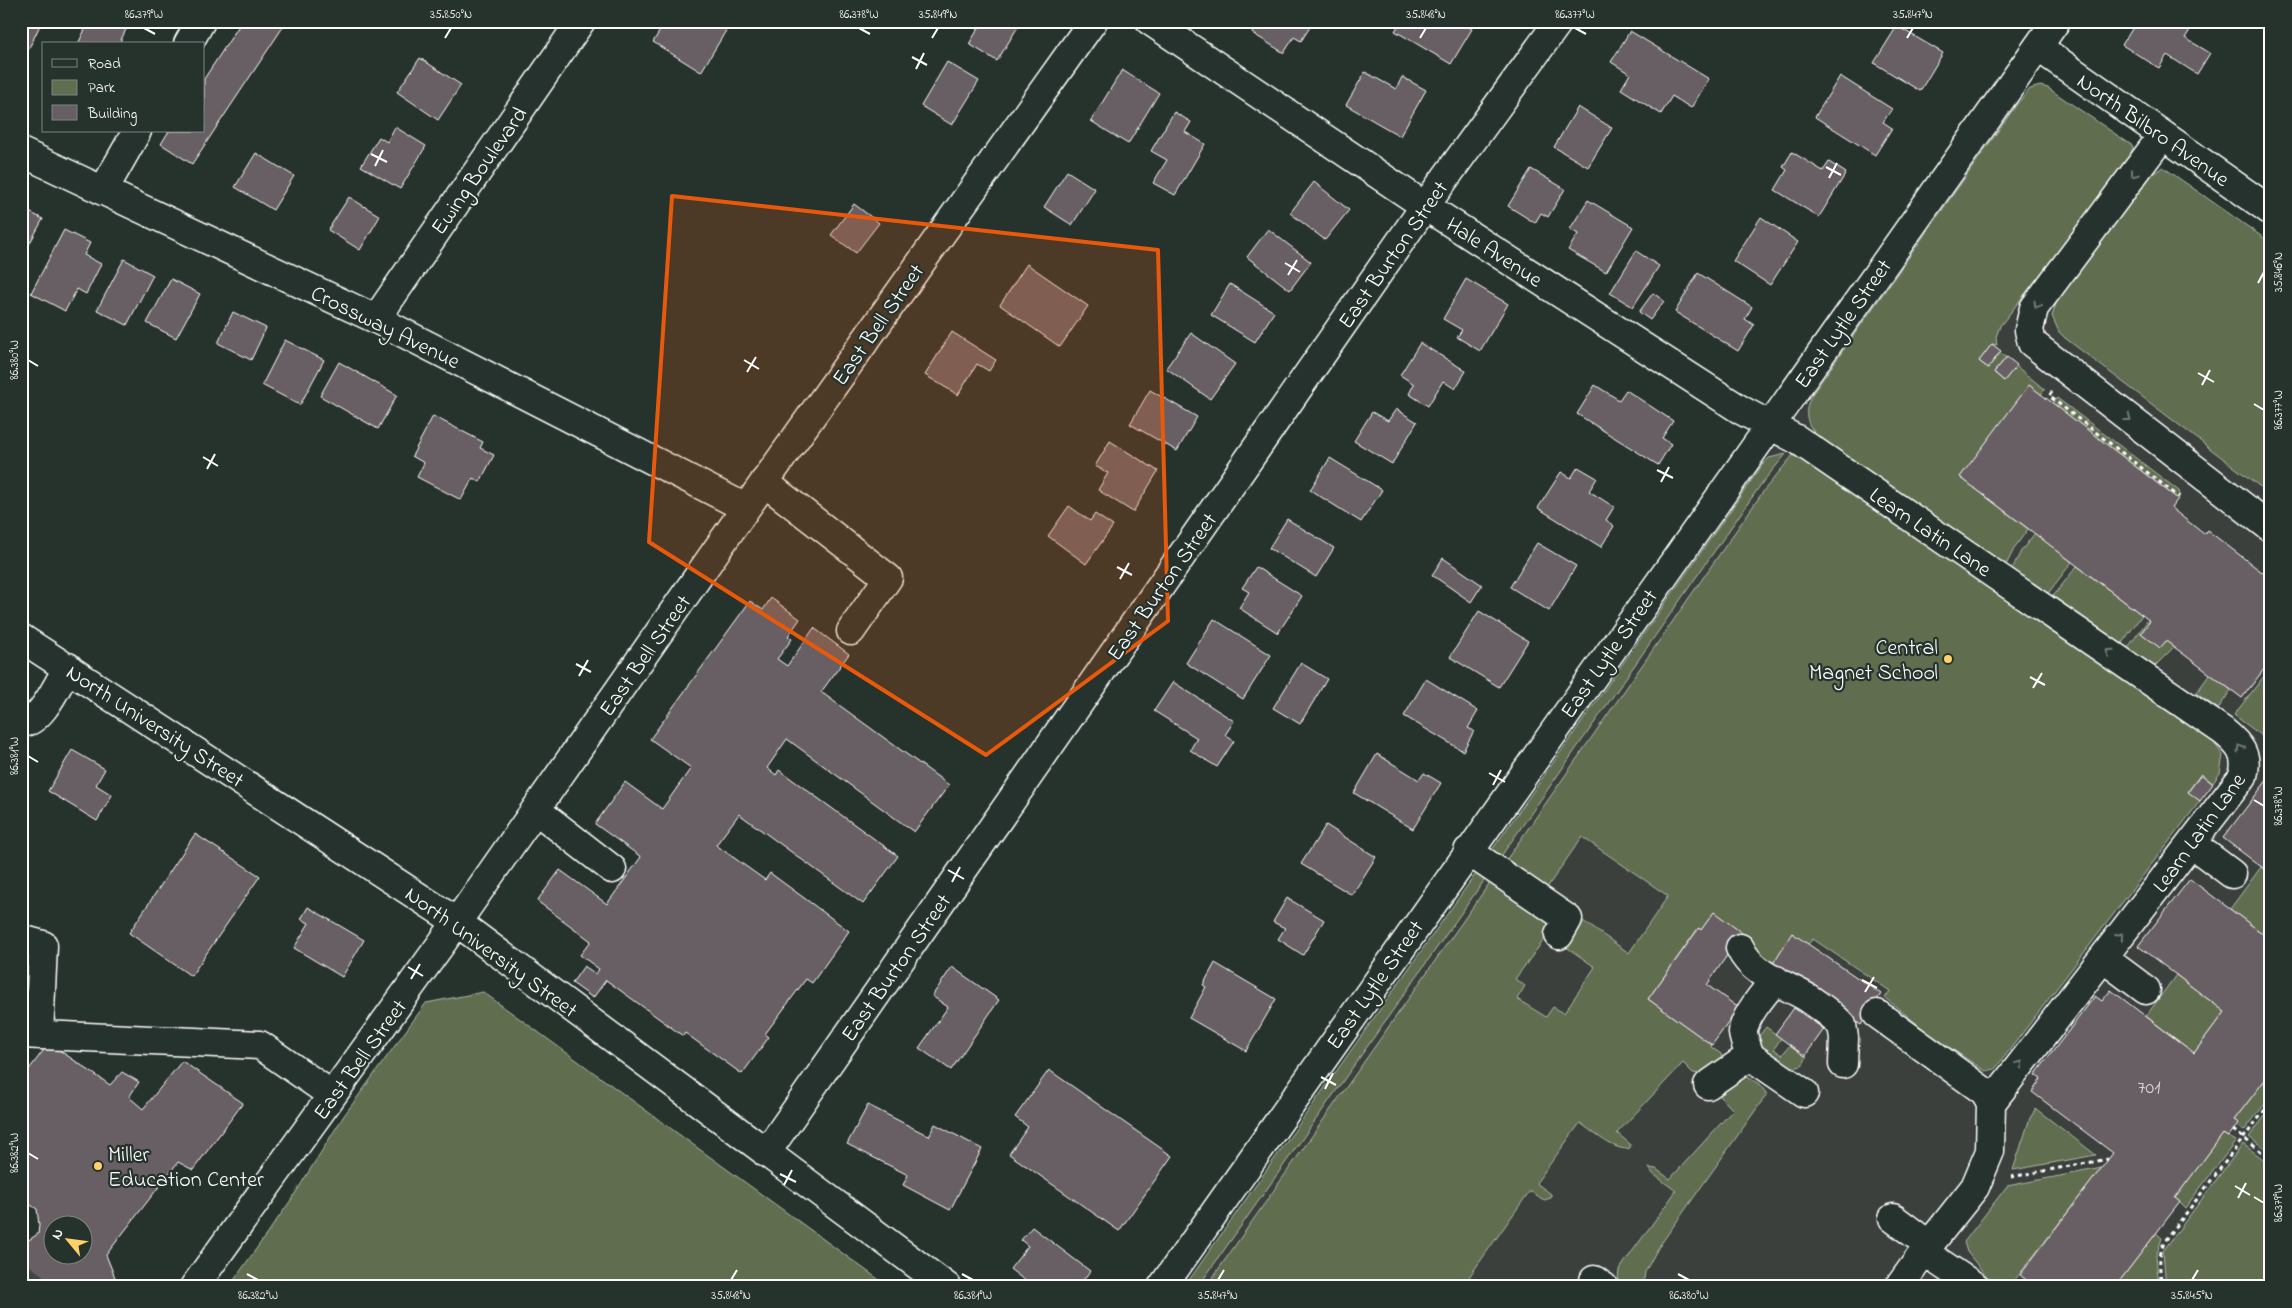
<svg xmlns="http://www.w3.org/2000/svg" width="2292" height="1308" font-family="'Indie Flower',sans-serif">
<rect width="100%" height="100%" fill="#26332d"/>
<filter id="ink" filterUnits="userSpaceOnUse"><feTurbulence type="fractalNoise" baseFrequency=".02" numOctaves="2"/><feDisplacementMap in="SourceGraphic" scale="10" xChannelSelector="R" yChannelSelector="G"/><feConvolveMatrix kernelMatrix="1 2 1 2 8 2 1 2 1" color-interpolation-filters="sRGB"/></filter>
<g filter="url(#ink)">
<path fill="#3a403e" d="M 2040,86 L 2048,88 L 2133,146 L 2271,245 L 2271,1287 L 1184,1287 L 2017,104 L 2030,89 Z"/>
<path fill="#606e50" stroke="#b0b6a8" d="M 2040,86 L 2048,88 L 2133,146 L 2131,155 L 2105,191 L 2000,326 L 1996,337 L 1997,345 L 1992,344 L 1979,361 L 1988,368 L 2000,353 L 2006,357 L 1994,373 L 2004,381 L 2016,366 L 2044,389 L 2044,391 L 1960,477 L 2028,529 L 2015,547 L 2005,567 L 1823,441 C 1807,428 1801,412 1813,393 L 2017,104 L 2030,89 Z
M 2163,167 L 2271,243 L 2271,495 L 2065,338 L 2059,332 L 2052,316 L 2058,298 L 2141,187 L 2150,176 Z
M 2057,398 L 2179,491 L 2180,495 L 2178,499 L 2052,403 Z
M 1786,454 L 1762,483 L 1497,862 L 1489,854 L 1763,464 L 1769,458 Z
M 1794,454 L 2211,739 L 2223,755 L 2220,773 L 2213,783 L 2201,774 L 2188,791 L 2200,801 L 1995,1069 L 1986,1071 L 1979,1067 L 1931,1035 L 1885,998 L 1890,991 L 1813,939 L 1808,944 L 1772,965 L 1742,933 L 1714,913 L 1701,930 L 1698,928 L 1648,999 L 1712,1045 L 1711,1047 L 1721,1054 L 1722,1060 L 1702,1074 L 1693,1073 L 1683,1063 L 1617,1133 L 1630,1144 L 1630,1148 C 1616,1153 1592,1131 1580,1123 L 1536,1183 L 1551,1194 L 1551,1198 L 1544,1200 L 1531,1192 L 1529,1192 L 1462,1287 L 1206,1287 L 1491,881 L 1558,921 L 1515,979 L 1525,986 L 1517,999 L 1546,1017 L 1553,1007 L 1564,1013 L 1595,967 L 1562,944 L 1580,919 L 1629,953 L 1668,896 L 1582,837 L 1544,892 L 1502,866 L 1765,489 Z
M 2035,533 L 2072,562 L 2046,596 L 2011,572 L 2021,551 Z
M 2077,566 L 2142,615 L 2120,646 L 2051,599 Z
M 2148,620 L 2150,621 L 2141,633 L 2160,647 L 2166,641 L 2174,647 L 2152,669 L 2126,650 Z
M 2271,667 L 2271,743 L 2234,715 Z
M 2210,674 L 2231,690 L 2218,709 L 2196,693 Z
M 2261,867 L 2271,874 L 2271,940 L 2230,909 Z
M 1479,869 L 1488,875 L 1198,1287 L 1184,1287 Z
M 2176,975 L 2225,1012 L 2194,1053 L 2146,1016 Z
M 483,992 L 889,1287 L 229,1287 L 291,1200 L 343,1117 L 426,1003 Z
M 1766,1027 L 1781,1038 L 1774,1049 L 1782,1055 L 1790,1045 L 1807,1053 C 1802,1087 1769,1051 1755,1041 Z
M 2271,1072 L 2271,1096 L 2244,1131 L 2237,1126 L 2238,1123 L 2234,1120 Z
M 1746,1076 L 1759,1084 L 1767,1094 L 1658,1248 L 1645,1272 L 1643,1287 L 1621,1286 L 1618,1280 L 1619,1270 L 1676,1191 L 1653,1174 L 1649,1168 L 1656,1169 L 1670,1179 L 1733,1110 L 1720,1096 L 1721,1092 Z
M 2271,1108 L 2271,1153 L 2249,1137 Z
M 2036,1109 L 2096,1155 L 2013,1170 L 2030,1118 Z
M 2223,1134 L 2236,1141 L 2185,1208 L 2175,1198 Z
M 2243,1144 L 2271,1165 L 2271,1287 L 2166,1287 L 2163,1251 Z
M 2102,1168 L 2011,1285 L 1987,1277 L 1967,1252 L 1964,1242 L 2007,1186 Z
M 2156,1233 L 2162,1238 L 2156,1256 L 2159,1287 L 2115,1287 Z"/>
<path fill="#675e65" stroke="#fff" fill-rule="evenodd" d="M 21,21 L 42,21 L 21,65 Z
M 89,21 L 130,21 L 119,44 L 78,44 Z
M 242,21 L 287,21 L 192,164 L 161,144 L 169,131 L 204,131 L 204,79 Z
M 666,21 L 715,21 L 727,29 L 701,72 L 653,42 Z
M 983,21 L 1013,21 L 1019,25 L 997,61 L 969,44 Z
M 1259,21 L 1314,21 L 1301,41 L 1294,37 L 1284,53 L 1252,33 Z
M 1401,21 L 1459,21 L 1472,29 L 1451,64 L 1395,31 Z
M 1690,21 L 1705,21 L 1701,28 Z
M 2137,21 L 2183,21 L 2192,27 L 2185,38 L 2210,53 L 2197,74 L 2167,55 L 2159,68 L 2122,45 Z
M 1897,26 L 1943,53 L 1920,91 L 1874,63 Z
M 1630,31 L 1709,79 L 1691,108 L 1672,96 L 1661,114 L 1621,89 L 1630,74 L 1611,62 Z
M 420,58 L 461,85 L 438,120 L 397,92 Z
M 947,62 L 979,81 L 952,125 L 921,106 Z
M 1122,70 L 1159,93 L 1128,144 L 1091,121 Z
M 1365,72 L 1396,89 L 1402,77 L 1426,90 L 1400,136 L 1346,105 Z
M 1840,76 L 1892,109 L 1883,122 L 1892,128 L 1875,155 L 1815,117 Z
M 1578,107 L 1612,128 L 1588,167 L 1554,147 Z
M 1174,112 L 1191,122 L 1185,132 L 1205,144 L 1175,195 L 1153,183 L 1167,160 L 1151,151 Z
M 395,127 L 426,146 L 400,189 L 361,166 L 379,137 L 387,142 Z
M 1792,152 L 1823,171 L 1829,162 L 1846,173 L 1819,217 L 1775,190 L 1787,170 L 1783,167 Z
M 256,153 L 294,176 L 273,210 L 235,187 Z
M 1531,169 L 1565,189 L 1548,217 L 1541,213 L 1535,223 L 1508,206 Z
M 1067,171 L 1095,189 L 1072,225 L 1044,207 Z
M 1314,182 L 1349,210 L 1325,240 L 1290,213 Z
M 349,197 L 380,216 L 360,250 L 328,230 Z
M 1588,200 L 1633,227 L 1606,272 L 1568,250 L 1578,234 L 1570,229 Z
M 854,204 L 879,223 L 856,253 L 831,235 Z
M 21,208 L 43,219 L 21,259 Z
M 1761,217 L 1798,242 L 1770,285 L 1733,261 Z
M 1268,229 L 1311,262 L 1290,290 L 1247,257 Z
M 64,230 L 90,243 L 84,255 L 101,264 L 86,294 L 77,289 L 65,311 L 31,293 Z
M 1636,251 L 1659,266 L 1633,307 L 1610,293 Z
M 124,259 L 153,275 L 127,325 L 97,310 Z
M 1027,264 L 1088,306 L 1060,347 L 1000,305 Z
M 1698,273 L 1752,307 L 1745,319 L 1754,325 L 1738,351 L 1675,312 Z
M 171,279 L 200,294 L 176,338 L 147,323 Z
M 1466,279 L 1508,304 L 1480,351 L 1457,337 L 1462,330 L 1443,319 Z
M 1230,284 L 1274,312 L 1255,342 L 1211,315 Z
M 1653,293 L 1664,301 L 1650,320 L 1639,312 Z
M 233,312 L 266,328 L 251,360 L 218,343 Z
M 952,332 L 996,360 L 989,371 L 977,364 L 958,395 L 925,375 Z
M 1191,333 L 1235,364 L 1210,399 L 1166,368 Z
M 285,340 L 324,360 L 300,405 L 262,385 Z
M 1420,343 L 1466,371 L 1455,389 L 1443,381 L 1428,406 L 1409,394 L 1414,384 L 1400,375 Z
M 1992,344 L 2001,351 L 1988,368 L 1979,361 Z
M 2007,357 L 2017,365 L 2004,381 L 1994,372 Z
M 339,362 L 397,395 L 378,429 L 320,396 Z
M 1595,385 L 1619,400 L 1626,390 L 1673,421 L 1662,438 L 1671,444 L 1658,465 L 1577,414 Z
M 2029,385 L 2178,499 L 2171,508 L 2204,534 L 2207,530 L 2271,579 L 2271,660 L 2242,698 L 2166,641 L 2160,648 L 2141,633 L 2150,621 L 1960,477 Z
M 1150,390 L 1197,417 L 1177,451 L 1130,424 Z
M 1396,409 L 1417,422 L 1392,464 L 1354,441 L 1372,412 L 1388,421 Z
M 433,416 L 483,442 L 480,448 L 494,455 L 480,482 L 473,478 L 461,500 L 417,477 L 424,463 L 412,456 Z
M 1110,441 L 1158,471 L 1133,512 L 1098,490 L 1108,473 L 1095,466 Z
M 1330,458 L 1382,490 L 1361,522 L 1310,490 Z
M 1578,467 L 1597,478 L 1589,491 L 1614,507 L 1606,520 L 1614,526 L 1601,547 L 1538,508 L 1561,472 L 1571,478 Z
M 1069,506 L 1090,521 L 1095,514 L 1113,526 L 1086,564 L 1048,536 Z
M 1287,519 L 1334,548 L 1316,577 L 1269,548 Z
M 1537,543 L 1576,566 L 1549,611 L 1510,587 Z
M 1443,558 L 1482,585 L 1471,602 L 1432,575 Z
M 1256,567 L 1302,596 L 1278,633 L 1239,608 L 1249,592 L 1242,588 Z
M 771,598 L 800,619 L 788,636 L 792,639 L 777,659 L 787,666 L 814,628 L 849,654 L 821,692 L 949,785 L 914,832 L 787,739 L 767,768 L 776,775 L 779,770 L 898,856 L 863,904 L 739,814 L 716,845 L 765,880 L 770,873 L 849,931 L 812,983 L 806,979 L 765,1034 L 769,1037 L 742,1074 L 685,1033 L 683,1036 L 606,980 L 593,998 L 572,983 L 584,966 L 596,974 L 599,969 L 580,955 L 591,941 L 537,901 L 560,870 L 607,904 L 641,857 L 595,824 L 625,782 L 662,809 L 691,768 L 650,739 L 750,601 L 763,610 Z
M 1479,611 L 1528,641 L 1499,687 L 1450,657 Z
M 1214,619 L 1271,655 L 1243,699 L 1186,663 Z
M 1301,663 L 1327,679 L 1300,724 L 1273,708 Z
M 1426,679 L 1478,711 L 1468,728 L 1474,731 L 1463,751 L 1404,716 Z
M 1173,682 L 1234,721 L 1225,735 L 1234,741 L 1217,767 L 1190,750 L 1197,738 L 1154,711 Z
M 72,750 L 105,769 L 96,785 L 112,795 L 97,821 L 48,791 Z
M 1377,754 L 1419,780 L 1424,773 L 1441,783 L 1413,829 L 1354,793 Z
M 2201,774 L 2213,784 L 2200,801 L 2188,792 Z
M 2271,775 L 2271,874 L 2223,838 Z
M 1326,825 L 1376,857 L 1352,895 L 1301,864 Z
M 195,834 L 260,876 L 191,976 L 129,933 Z
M 2190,879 L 2271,940 L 2271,1072 L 2234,1120 L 2239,1123 L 2228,1137 L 2223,1134 L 2175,1198 L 2180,1202 L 2115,1287 L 2035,1287 L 2020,1275 L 2113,1153 L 2032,1092 L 2041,1079 L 2035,1075 L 2095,996 L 2102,1001 L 2111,990 L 2194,1053 L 2225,1012 L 2138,946 Z
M 1287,898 L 1324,920 L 1303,955 L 1278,939 L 1285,928 L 1273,922 Z
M 308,907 L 364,940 L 342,977 L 294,948 L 309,923 L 301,919 Z
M 1714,912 L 1742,933 L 1707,985 L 1739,1008 L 1712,1045 L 1648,999 L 1699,928 L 1701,930 Z
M 1792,933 L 1881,994 L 1861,1025 L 1772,965 Z
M 1215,963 L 1276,999 L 1246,1051 L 1189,1018 L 1206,987 L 1203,985 Z
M 952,967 L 999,1000 L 951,1070 L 919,1048 L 948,1007 L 932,996 Z
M 1794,1008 L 1824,1029 L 1805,1056 L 1775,1034 Z
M 49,1043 L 110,1085 L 122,1072 L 139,1082 L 129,1097 L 143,1109 L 182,1061 L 243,1103 L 193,1170 L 178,1162 L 106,1255 L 118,1285 L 117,1287 L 21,1287 L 21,1245 L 38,1234 L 39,1225 L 37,1209 L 21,1199 L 21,1080 ZM 52,1226 L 82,1226 L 82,1256 L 52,1256 Z
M 1049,1070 L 1172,1156 L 1119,1231 L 1009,1154 L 1028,1127 L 1015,1117 Z
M 868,1105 L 929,1136 L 935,1124 L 982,1149 L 950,1210 L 903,1185 L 908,1175 L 847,1144 Z
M 1032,1227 L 1090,1271 L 1078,1287 L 1033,1287 L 1010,1269 L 1028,1246 L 1021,1240 Z"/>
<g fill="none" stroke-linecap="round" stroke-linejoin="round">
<path stroke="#3c4742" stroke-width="28" stroke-dasharray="28 14" stroke-linecap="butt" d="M 21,1277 L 35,1287"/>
<g stroke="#fff" stroke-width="31">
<path id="minor" d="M 1150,21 L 1425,206 L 1741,410 L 1798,440 L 2223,731 C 2239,744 2249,755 2243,776 L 1991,1103 L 1990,1151 L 1975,1187 L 1929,1245 L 1899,1287
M 188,44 L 201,21
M 2038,47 L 2271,211
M 2163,135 L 2034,308 L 2029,330 L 2032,343 L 2271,528
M 21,152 L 376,319 L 746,508
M 103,191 L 137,131
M 376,319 L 581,21
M 764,482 L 888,578 L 851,631
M 21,638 L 457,922 L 947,1287
M 21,723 C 42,723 58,683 68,667
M 536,810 L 612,869
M 2192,844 L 2232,874
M 1468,851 L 1568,919 L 1559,935
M 21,939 L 43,945 L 39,1035
M 1740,948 C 1752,975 1785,984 1808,998 C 1820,1006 1832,1015 1842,1025 L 1844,1038 L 1843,1064
M 2103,958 L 2146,990
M 1877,1014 L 1985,1092 L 1991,1103
M 21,1034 L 260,1045 L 332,1095
M 1750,1056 C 1748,1049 1744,1041 1743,1033 C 1742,1019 1766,990 1776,980
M 1708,1085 L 1750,1056 L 1804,1093
M 766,1153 L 1425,206 L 1559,21
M 1893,1218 L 1929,1245
M 1924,1252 L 1976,1287
M 1594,1280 L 1604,1287
M 194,1287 L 457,922 L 746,508 L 1093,21
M 1162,1287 L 2056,21"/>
</g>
<path stroke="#fff" stroke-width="3" stroke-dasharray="4 4" stroke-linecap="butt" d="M 2052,392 L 2049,396 L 2179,497
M 2233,1130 L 2271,1159
M 2011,1177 L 2108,1159
M 2162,1287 C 2160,1269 2157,1257 2165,1241 L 2271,1102"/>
<use href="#minor" stroke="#26332d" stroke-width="28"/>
</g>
<defs><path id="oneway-chevron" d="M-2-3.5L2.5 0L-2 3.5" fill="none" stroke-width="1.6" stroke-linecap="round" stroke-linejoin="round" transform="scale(1.25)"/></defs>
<g stroke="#727a76">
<use href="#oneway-chevron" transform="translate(2134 174) rotate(127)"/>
<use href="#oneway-chevron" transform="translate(2037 305) rotate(121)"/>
<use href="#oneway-chevron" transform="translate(2128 418) rotate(38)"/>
<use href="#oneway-chevron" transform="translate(2109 652) rotate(-146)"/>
<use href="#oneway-chevron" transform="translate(2240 748) rotate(-122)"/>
<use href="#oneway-chevron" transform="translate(2120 936) rotate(-52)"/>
<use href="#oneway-chevron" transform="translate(2020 1064) rotate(-52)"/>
</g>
</g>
<path fill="#e8590c" fill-opacity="0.2" stroke="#e8590c" stroke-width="4" stroke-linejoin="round" d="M 672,196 L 1158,250 L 1168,621 L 986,755 L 649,542 Z"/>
<path fill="none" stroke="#fff" stroke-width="2" d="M 144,28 L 155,34M 859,28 L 870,34M 1575,28 L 1586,34M 445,38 L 451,28M 932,38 L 938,28M 1420,38 L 1426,28M 1907,38 L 1913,28M 912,57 L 927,65M 916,69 L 924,53M 371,154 L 387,162M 375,166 L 383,150M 1826,167 L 1841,175M 1829,178 L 1837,163M 1285,263 L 1300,272M 1288,275 L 1297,260M 2258,283 L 2264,272M 28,360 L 38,366M 744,360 L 759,369M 747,372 L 756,357M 2198,373 L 2214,382M 2202,385 L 2210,370M 2254,404 L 2264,410M 203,457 L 218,466M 207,469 L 215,454M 1657,470 L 1673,478M 1661,482 L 1669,467M 1117,567 L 1132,575M 1120,579 L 1129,563M 576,664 L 591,672M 579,676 L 588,660M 2030,677 L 2045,685M 2033,688 L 2042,673M 28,756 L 38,762M 1489,773 L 1505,782M 1493,785 L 1501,770M 2254,800 L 2264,806M 948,870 L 964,879M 952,882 L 960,867M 408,967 L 423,976M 411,979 L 420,964M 1862,980 L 1877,988M 1865,992 L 1874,977M 1321,1077 L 1336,1085M 1325,1089 L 1333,1073M 28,1153 L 38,1159M 780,1174 L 796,1182M 784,1185 L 792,1170M 2235,1186 L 2250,1195M 2254,1197 L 2264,1203M 2238,1198 L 2246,1183M 247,1274 L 258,1280M 962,1274 L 973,1280M 1678,1274 L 1689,1280M 731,1280 L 737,1270M 1218,1280 L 1224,1270M 2192,1280 L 2198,1270"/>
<g fill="#ffd166" stroke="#26332d" stroke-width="2">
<circle cx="1948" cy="659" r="5"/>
<circle cx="98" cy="1166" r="5"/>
</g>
<g text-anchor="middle" stroke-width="4.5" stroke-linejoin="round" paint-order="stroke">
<g font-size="20" fill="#d9d7d8">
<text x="2149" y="1093">701</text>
</g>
<g font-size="22" fill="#fff" stroke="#26332d">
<text transform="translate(2154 129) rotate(35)" y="8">North Bilbro Avenue</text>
<text transform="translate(478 170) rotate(-55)" y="8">Ewing Boulevard</text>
<text transform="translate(1495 251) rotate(33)" y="8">Hale Avenue</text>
<text transform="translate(1392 254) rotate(-55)" y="8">East Burton Street</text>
<text transform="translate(1842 323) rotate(-55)" y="8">East Lytle Street</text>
<text transform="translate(877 324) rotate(-55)" y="8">East Bell Street</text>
<text transform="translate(386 326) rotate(26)" y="8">Crossway Avenue</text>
<text transform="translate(1931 531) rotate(34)" y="8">Learn Latin Lane</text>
<text transform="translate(1161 586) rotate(-55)" y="8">East Burton Street</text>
<text transform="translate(1608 653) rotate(-55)" y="8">East Lytle Street</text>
<text transform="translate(644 655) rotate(-55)" y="8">East Bell Street</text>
<text transform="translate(156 725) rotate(33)" y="8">North University Street</text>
<text transform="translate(2198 832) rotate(-54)" y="8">Learn Latin Lane</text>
<text transform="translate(492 951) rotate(36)" y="8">North University Street</text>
<text transform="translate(895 967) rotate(-55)" y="8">East Burton Street</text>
<text transform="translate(1374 984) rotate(-55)" y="8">East Lytle Street</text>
<text transform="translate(359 1059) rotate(-54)" y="8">East Bell Street</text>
</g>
<g font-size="22" fill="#fff" stroke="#26332d" text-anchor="end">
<text x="1938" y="654">Central<tspan x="1938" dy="25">Magnet School</tspan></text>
<text x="108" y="1161" text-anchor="start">Miller<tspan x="108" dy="25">Education Center</tspan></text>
</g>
</g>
<rect width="2292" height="1308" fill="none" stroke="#26332d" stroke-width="55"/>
<rect x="42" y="42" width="162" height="90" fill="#26332d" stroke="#7d8581"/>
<rect x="52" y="59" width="25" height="8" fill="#26332d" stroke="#7d8581"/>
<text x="88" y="68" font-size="15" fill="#ffffff">Road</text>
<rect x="52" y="80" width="25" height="15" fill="#606e50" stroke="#7d8581"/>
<text x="88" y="92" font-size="15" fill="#ffffff">Park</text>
<rect x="52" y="105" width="25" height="15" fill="#675e65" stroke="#7d8581"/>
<text x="88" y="118" font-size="15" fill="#ffffff">Building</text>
<g transform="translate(68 1240) rotate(299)"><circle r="24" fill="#26332d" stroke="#7d8581"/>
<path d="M0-4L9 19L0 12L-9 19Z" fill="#ffd166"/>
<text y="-8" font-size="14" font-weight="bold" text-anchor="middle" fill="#ffffff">N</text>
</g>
<rect x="28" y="28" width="2236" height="1252" fill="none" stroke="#fff" stroke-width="2"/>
<g font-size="12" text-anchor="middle" fill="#fff">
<text x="144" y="18">86.379°W</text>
<text x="451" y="18">35.850°N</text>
<text x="859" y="18">86.378°W</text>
<text x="938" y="18">35.849°N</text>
<text x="1426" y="18">35.848°N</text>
<text x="1575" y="18">86.377°W</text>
<text x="1913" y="18">35.847°N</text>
<text transform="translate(2278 272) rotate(-90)" y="4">35.846°N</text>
<text transform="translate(14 360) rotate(-90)" y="4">86.380°W</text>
<text transform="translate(2278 410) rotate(-90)" y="4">86.377°W</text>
<text transform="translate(14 756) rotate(-90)" y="4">86.381°W</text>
<text transform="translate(2278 806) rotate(-90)" y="4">86.378°W</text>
<text transform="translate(14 1153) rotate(-90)" y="4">86.382°W</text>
<text transform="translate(2278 1203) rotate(-90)" y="4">86.379°W</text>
<text x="258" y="1299">86.382°W</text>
<text x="731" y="1299">35.848°N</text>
<text x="973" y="1299">86.381°W</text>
<text x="1218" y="1299">35.847°N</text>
<text x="1689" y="1299">86.380°W</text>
<text x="2192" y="1299">35.845°N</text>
</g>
</svg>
